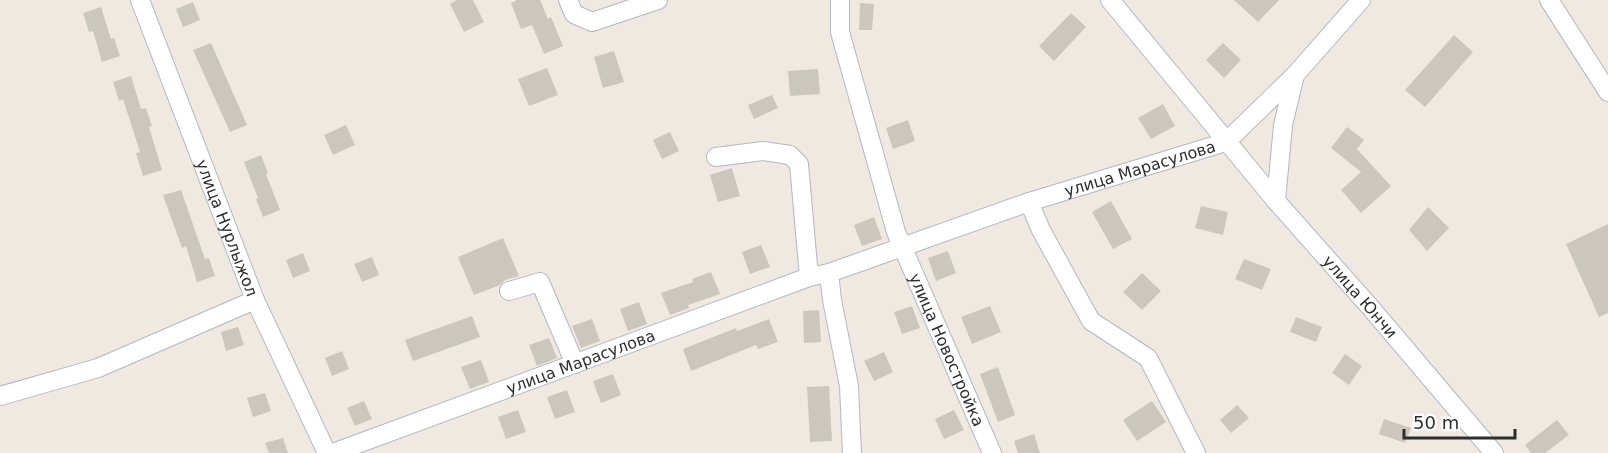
<svg xmlns="http://www.w3.org/2000/svg" width="1608" height="453" font-family="'DejaVu Sans',sans-serif">
<rect width="100%" height="100%" fill="#efe9e1"/>
<path fill="#cbc7bf" d="M 457,0 L 473,0 L 484,22 L 464,32 L 450,4 Z
M 517,0 L 540,0 L 548,19 L 551,17 L 563,46 L 544,54 L 532,25 L 521,29 L 511,3 Z
M 1234,0 L 1279,0 L 1258,22 Z
M 193,2 L 200,20 L 183,27 L 176,9 Z
M 860,3 L 874,4 L 872,30 L 859,30 Z
M 101,7 L 111,39 L 114,38 L 120,56 L 102,62 L 93,31 L 89,32 L 83,13 Z
M 1071,13 L 1086,27 L 1054,61 L 1039,46 Z
M 1454,35 L 1473,52 L 1425,107 L 1405,90 Z
M 211,43 L 247,125 L 230,132 L 193,50 Z
M 1223,43 L 1241,60 L 1224,78 L 1206,60 Z
M 614,51 L 624,82 L 603,88 L 594,57 Z
M 547,68 L 558,95 L 529,106 L 518,79 Z
M 818,69 L 820,94 L 790,96 L 788,71 Z
M 131,76 L 141,109 L 146,108 L 152,126 L 149,127 L 162,170 L 143,176 L 136,153 L 140,152 L 123,99 L 119,101 L 113,82 Z
M 772,95 L 778,108 L 754,119 L 748,105 Z
M 1163,104 L 1175,126 L 1151,139 L 1138,118 Z
M 908,120 L 915,141 L 893,149 L 886,128 Z
M 346,125 L 355,145 L 333,155 L 324,135 Z
M 1347,127 L 1364,140 L 1357,149 L 1391,186 L 1361,213 L 1341,190 L 1361,172 L 1331,148 Z
M 670,132 L 679,151 L 662,159 L 653,140 Z
M 261,155 L 268,173 L 266,174 L 280,210 L 263,217 L 256,199 L 258,198 L 244,162 Z
M 732,168 L 740,196 L 718,202 L 710,175 Z
M 181,190 L 205,259 L 209,258 L 215,276 L 197,282 L 186,246 L 182,248 L 163,195 Z
M 1111,201 L 1132,239 L 1113,249 L 1092,212 Z
M 1201,206 L 1228,212 L 1223,235 L 1195,228 Z
M 1428,207 L 1449,228 L 1427,251 L 1409,230 Z
M 874,217 L 882,239 L 862,246 L 854,225 Z
M 1608,224 L 1608,313 L 1599,317 L 1566,244 Z
M 503,238 L 519,276 L 505,280 L 500,285 L 474,295 L 458,257 Z
M 761,245 L 770,267 L 750,274 L 742,252 Z
M 948,251 L 956,273 L 936,281 L 928,258 Z
M 303,253 L 310,271 L 293,278 L 286,260 Z
M 372,257 L 379,275 L 362,282 L 354,264 Z
M 1244,259 L 1271,269 L 1262,290 L 1235,279 Z
M 711,272 L 720,294 L 688,305 L 689,308 L 670,315 L 661,293 L 693,282 L 692,279 Z
M 1142,273 L 1161,291 L 1142,310 L 1123,292 Z
M 639,302 L 647,324 L 628,331 L 620,309 Z
M 912,306 L 920,328 L 902,334 L 894,312 Z
M 990,306 L 1001,332 L 972,344 L 961,317 Z
M 819,310 L 821,342 L 804,343 L 803,311 Z
M 472,316 L 480,337 L 413,361 L 405,340 Z
M 1296,317 L 1322,327 L 1316,342 L 1290,332 Z
M 592,319 L 600,341 L 581,348 L 572,326 Z
M 769,319 L 778,342 L 758,349 L 756,345 L 691,371 L 683,349 L 736,328 L 737,331 Z
M 238,327 L 244,345 L 226,351 L 221,332 Z
M 549,338 L 557,358 L 537,366 L 529,345 Z
M 342,351 L 349,369 L 332,376 L 325,358 Z
M 884,352 L 893,372 L 874,381 L 864,361 Z
M 1345,354 L 1362,366 L 1349,385 L 1332,373 Z
M 481,360 L 489,382 L 470,389 L 461,367 Z
M 998,367 L 1015,415 L 998,422 L 980,374 Z
M 613,374 L 621,395 L 601,403 L 593,381 Z
M 829,386 L 832,441 L 810,442 L 807,387 Z
M 567,390 L 575,412 L 555,419 L 547,397 Z
M 265,393 L 271,411 L 253,417 L 247,398 Z
M 364,401 L 372,419 L 355,426 L 347,408 Z
M 1152,401 L 1166,422 L 1137,441 L 1123,420 Z
M 1237,405 L 1249,418 L 1231,433 L 1220,420 Z
M 518,410 L 526,432 L 506,439 L 498,417 Z
M 954,410 L 964,430 L 944,439 L 935,419 Z
M 1384,419 L 1411,428 L 1405,443 L 1379,434 Z
M 1557,420 L 1569,435 L 1545,453 L 1531,453 L 1525,445 Z
M 1034,434 L 1040,453 L 1018,453 L 1014,441 Z
M 283,438 L 288,453 L 269,453 L 265,443 Z"/>
<g fill="none" stroke-linecap="round" stroke-linejoin="round">
<g stroke="#b4b7c1" stroke-width="20">
<g id="minor">
<path id="s1" d="M 140,0 L 255,300 L 327,453"/>
<path d="M 568,0 L 574,14 L 592,22 L 658,0"/>
<path id="s2" d="M 840,0 L 840,32 L 896,232 L 992,453"/>
<path id="s3" d="M 1110,0 L 1276,201 L 1370,307 L 1494,453"/>
<path d="M 1549,0 L 1608,92"/>
<path d="M 716,157 L 763,151 L 790,155 L 799,164 L 809,277"/>
<path d="M 1276,201 L 1283,125 L 1295,75"/>
<path d="M 1029,202 L 1041,230 L 1091,321 L 1148,358 L 1196,453"/>
<path d="M 829,273 L 832,300 L 849,386 L 852,453"/>
<path d="M 509,291 L 540,282 L 575,364"/>
<path d="M 0,396 L 98,368 L 255,300"/>
<path id="s4" d="M 333,453 L 809,277 L 829,273 L 1029,202 L 1226,142 L 1295,75 L 1361,0"/>
</g>
</g>
<use href="#minor" stroke="#fff" stroke-width="18"/>
</g>
<g text-anchor="middle" stroke-width="6" stroke-linejoin="round" paint-order="stroke">
<g font-size="16" fill="#2e2e2e" stroke="#fff">
<text dy="6" stroke="none"><textPath href="#s4" startOffset="856">улица Марасулова</textPath></text>
<text dy="6" stroke="none"><textPath href="#s1" startOffset="244">улица Нурлыжол</textPath></text>
<text dy="6" stroke="none"><textPath href="#s3" startOffset="388">улица Юнчи</textPath></text>
<text dy="6" stroke="none"><textPath href="#s2" startOffset="368">улица Новостройка</textPath></text>
<text dy="6" stroke="none"><textPath href="#s4" startOffset="264">улица Марасулова</textPath></text>
</g>
</g>
<path d="M1404 429v9h111v-9" fill="none" stroke="#2e2e2e" stroke-width="3"/>
<text x="1413" y="429" font-size="18" fill="#2e2e2e" stroke="#ffffff" stroke-width="4.5" paint-order="stroke">50 m</text>
</svg>
